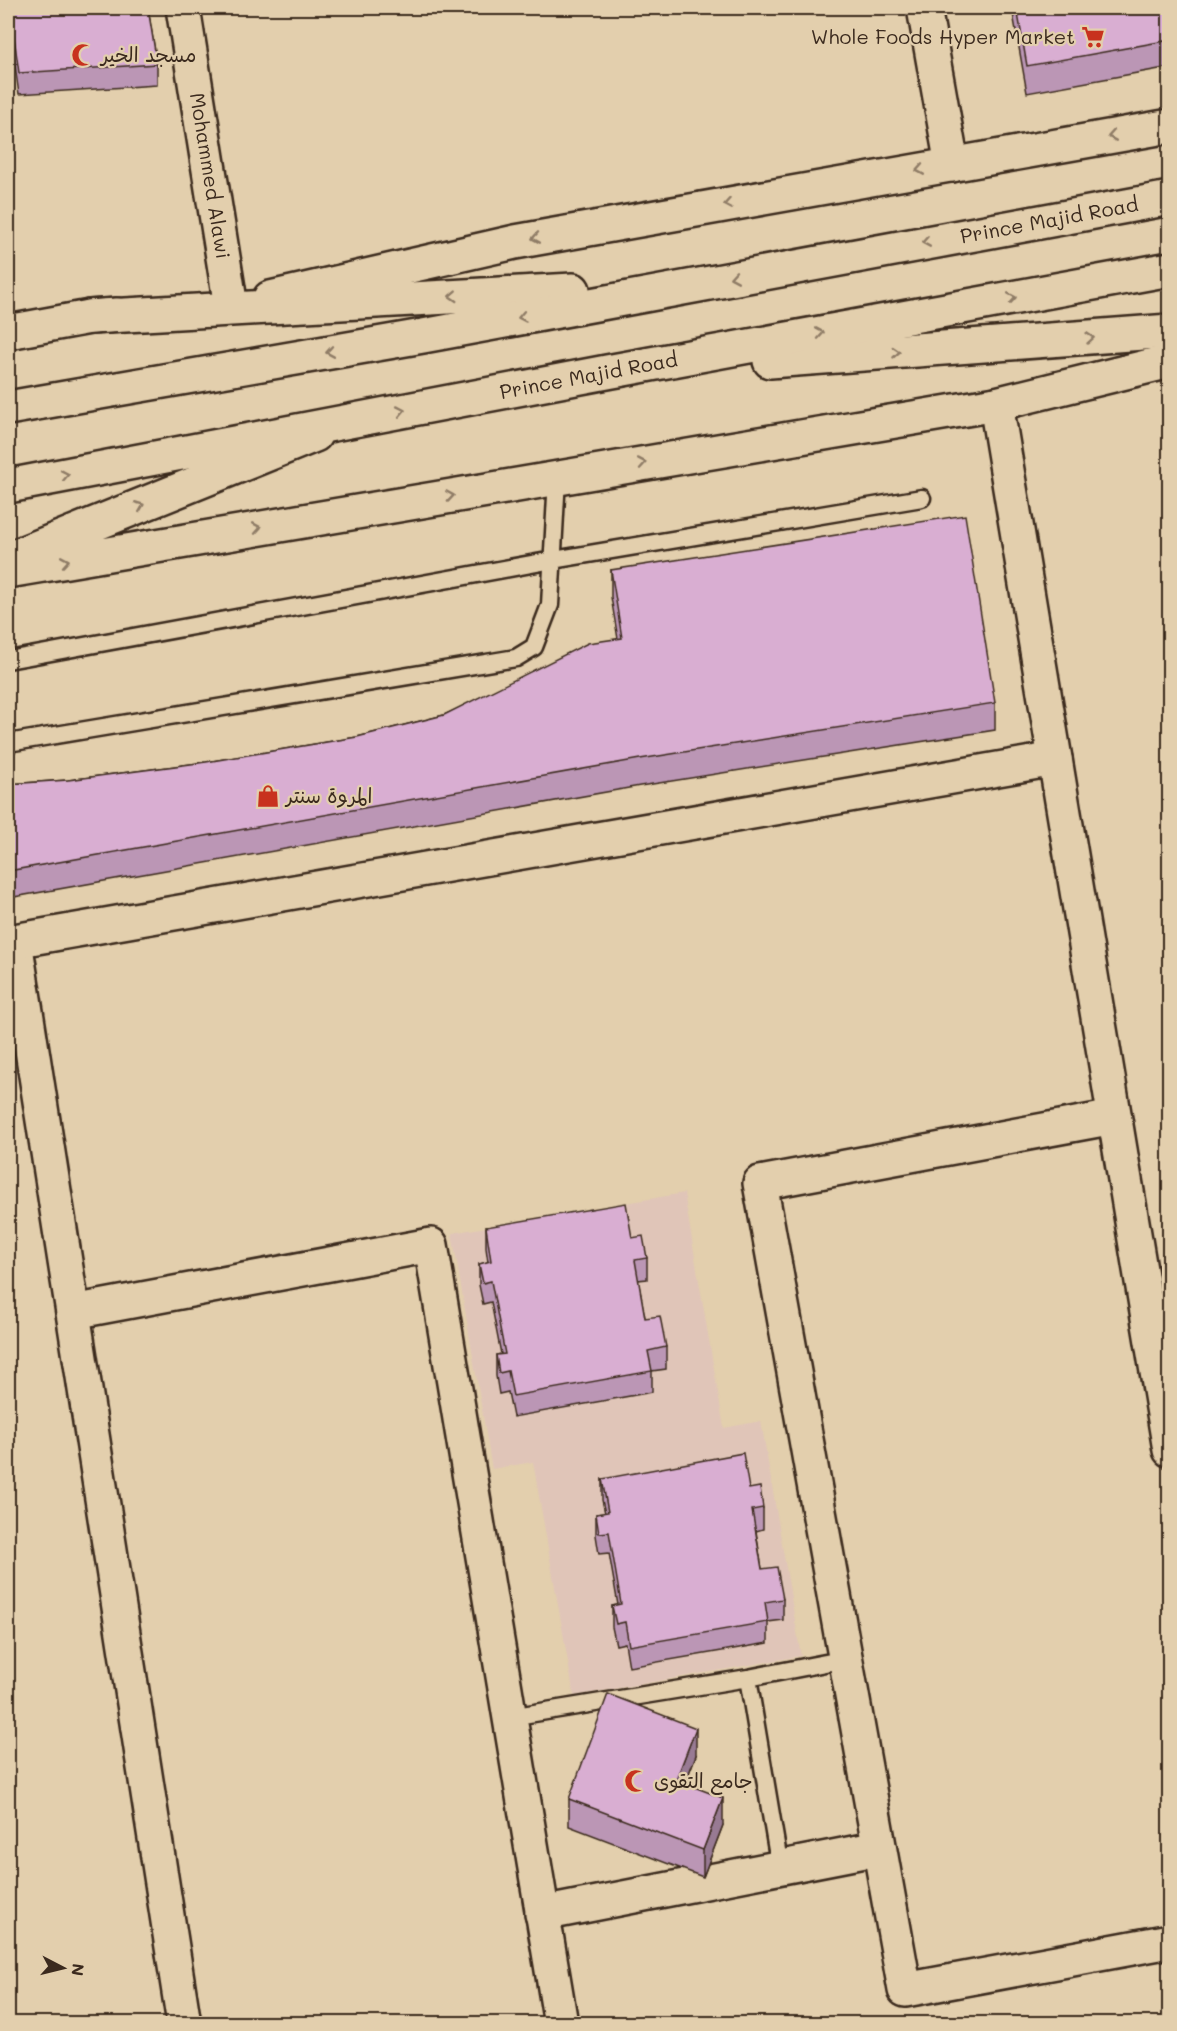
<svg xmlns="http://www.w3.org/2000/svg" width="1177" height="2031" font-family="Mali,'Playpen Sans Arabic',sans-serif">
<rect width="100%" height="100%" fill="#e3cfad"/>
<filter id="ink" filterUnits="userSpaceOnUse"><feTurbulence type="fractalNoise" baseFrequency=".0167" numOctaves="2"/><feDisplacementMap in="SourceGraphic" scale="12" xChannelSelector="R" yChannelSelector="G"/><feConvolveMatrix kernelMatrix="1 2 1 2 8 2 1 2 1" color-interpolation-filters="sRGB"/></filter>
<g filter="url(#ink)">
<path fill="#e0c5b8" d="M 684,1193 L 724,1428 L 761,1421 L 801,1656 L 574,1696 L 533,1462 L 492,1469 L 452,1233 Z"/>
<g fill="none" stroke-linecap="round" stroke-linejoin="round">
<g stroke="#3b2a1e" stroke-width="21">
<path id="lane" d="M 8,660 L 553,560 L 922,498
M 8,743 L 516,658 L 534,647 L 550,605 L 557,478
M 510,1717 L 748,1678
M 780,1868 L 748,1678 L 846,1659"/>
</g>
<g stroke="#3b2a1e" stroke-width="38">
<g id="street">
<path id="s1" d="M 183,8 L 231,307"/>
<path d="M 924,8 L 952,165"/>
<path d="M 996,404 L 1170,1450"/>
<path d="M 15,941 L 184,2024"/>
<path d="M 8,942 L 1055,759"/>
<path d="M 1114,1117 L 760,1183 L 905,1990 L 1170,1941"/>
<path d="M 73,1312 L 431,1245 L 561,2024"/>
<path d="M 542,1914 L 879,1848"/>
</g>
</g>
<g stroke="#3b2a1e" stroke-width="38">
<path id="primary" d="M 270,298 L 515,242 L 1170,126
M 8,332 L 90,317 L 117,315
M 18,555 L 315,435
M 8,571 L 996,404 L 1170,361"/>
</g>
<g stroke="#3b2a1e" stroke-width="38">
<g id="highway">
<path d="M 90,317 L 573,290"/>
<path d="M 770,361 L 1170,331"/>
<path id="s2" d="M 8,408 L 423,336 L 1170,198"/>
<path id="s3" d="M 8,486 L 607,372 L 1170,269"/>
</g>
</g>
<use href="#lane" stroke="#e3cfad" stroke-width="16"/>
<use href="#street" stroke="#e3cfad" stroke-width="33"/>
<use href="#primary" stroke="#e3cfad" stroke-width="33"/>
<use href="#highway" stroke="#e3cfad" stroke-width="33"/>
</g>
<path fill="#bb96b5" stroke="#3b2a1e" stroke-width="1.5" d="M 9,8 L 148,8 L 157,64 L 157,85 L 19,94 L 9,25 Z
M 1012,8 L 1170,8 L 1170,67 L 1027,93 Z
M 611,570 L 995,703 L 995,730 L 640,786 L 8,898 L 8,784 L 68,780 L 206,762 L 357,737 L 444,715 L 618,639 L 611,597 Z
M 486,1227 L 632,1238 L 647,1258 L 647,1279 L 638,1280 L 645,1318 L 666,1347 L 666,1369 L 652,1371 L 652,1392 L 513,1417 L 508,1392 L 499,1394 L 496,1376 L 496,1355 L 501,1354 L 491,1302 L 483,1304 L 479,1285 L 479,1264 L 488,1262 L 486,1248 Z
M 602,1479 L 749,1489 L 763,1508 L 763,1529 L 756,1531 L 762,1569 L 783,1599 L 783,1620 L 768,1622 L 768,1643 L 629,1667 L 625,1643 L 616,1645 L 612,1627 L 612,1606 L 618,1605 L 609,1553 L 599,1554 L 596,1535 L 596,1514 L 605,1513 L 602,1500 Z
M 696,1755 L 685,1783 L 723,1825 L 703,1877 L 569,1826 L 569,1799 Z"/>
<path fill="#987a93" stroke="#3b2a1e" stroke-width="1.5" d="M 696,1728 L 696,1755 L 676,1807 L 676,1780 Z
M 723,1798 L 723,1825 L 703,1877 L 703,1850 Z"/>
<path fill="#d9aed2" stroke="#3b2a1e" stroke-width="1.5" d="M 10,8 L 148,8 L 157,64 L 19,73 Z
M 1017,8 L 1170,8 L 1170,40 L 1027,66 Z
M 965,515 L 995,703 L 640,759 L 8,871 L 8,784 L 68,780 L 206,762 L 357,737 L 444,715 L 588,643 L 622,638 L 611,570 Z
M 626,1203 L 632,1238 L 643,1236 L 647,1258 L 635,1260 L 645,1318 L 660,1316 L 666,1347 L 648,1351 L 652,1371 L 513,1396 L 508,1371 L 499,1373 L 496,1355 L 505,1354 L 491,1281 L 483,1283 L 479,1264 L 491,1261 L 486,1227 Z
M 743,1453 L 749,1489 L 760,1487 L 763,1508 L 752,1510 L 762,1569 L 777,1567 L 783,1599 L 765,1602 L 768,1622 L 629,1646 L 625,1622 L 616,1624 L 612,1606 L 621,1604 L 609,1532 L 599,1533 L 596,1514 L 608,1512 L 602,1479 Z
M 608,1694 L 696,1728 L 676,1780 L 723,1798 L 703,1850 L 569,1799 Z"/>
<defs><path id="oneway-chevron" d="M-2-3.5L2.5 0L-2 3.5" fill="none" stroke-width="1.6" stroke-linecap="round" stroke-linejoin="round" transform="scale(1.5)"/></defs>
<g stroke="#8f7c66">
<use href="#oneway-chevron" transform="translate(1112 136) rotate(170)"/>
<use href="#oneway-chevron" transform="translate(920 170) rotate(170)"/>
<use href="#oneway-chevron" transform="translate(728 204) rotate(170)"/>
<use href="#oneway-chevron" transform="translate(536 238) rotate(170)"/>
<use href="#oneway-chevron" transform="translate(926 242) rotate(170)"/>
<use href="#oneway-chevron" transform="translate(734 277) rotate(170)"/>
<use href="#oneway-chevron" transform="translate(453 296) rotate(177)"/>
<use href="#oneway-chevron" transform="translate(1012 298) rotate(-10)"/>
<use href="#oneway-chevron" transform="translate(522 317) rotate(169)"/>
<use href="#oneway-chevron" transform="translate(820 333) rotate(-10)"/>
<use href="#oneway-chevron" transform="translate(1090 338) rotate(-5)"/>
<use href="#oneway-chevron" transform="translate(330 352) rotate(170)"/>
<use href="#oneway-chevron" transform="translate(896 352) rotate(-4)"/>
<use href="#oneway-chevron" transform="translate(401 411) rotate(-11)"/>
<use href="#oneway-chevron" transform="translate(642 463) rotate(-10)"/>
<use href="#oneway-chevron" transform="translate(65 475) rotate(-11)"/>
<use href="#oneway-chevron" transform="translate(450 496) rotate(-9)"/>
<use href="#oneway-chevron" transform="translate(140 506) rotate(-22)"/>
<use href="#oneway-chevron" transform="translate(257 528) rotate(-10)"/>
<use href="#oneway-chevron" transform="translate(65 561) rotate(-10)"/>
</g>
</g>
<defs>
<g id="supermarket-bare" transform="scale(1.8)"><path d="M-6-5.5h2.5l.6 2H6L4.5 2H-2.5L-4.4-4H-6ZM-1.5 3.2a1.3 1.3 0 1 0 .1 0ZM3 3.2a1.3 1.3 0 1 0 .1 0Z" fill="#c8321e" stroke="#e3cfad" stroke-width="2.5" paint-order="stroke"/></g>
<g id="mosque-bare" transform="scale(1.8)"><path d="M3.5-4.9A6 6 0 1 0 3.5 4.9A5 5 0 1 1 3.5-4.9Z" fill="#c8321e" stroke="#e3cfad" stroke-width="2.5" paint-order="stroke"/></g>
<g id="shop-bare" transform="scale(1.8)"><path d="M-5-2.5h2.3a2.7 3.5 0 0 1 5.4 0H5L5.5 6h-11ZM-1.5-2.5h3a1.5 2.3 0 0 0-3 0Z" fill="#c8321e" stroke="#e3cfad" stroke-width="2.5" paint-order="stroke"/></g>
</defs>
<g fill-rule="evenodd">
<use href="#supermarket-bare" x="1093" y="37"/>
<use href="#mosque-bare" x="83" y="55"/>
<use href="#shop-bare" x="268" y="796"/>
<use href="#mosque-bare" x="636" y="1781"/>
</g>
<g text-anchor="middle" stroke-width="4.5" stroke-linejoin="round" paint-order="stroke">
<g font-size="20" fill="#3b2a1e" stroke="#e3cfad" text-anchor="start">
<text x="1075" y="44" text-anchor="end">Whole Foods Hyper Market</text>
<text x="101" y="62">مسجد الخير</text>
<text x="286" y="803">المروة سنتر</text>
<text x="654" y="1788">جامع التقوى</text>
</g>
<g font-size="20" fill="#3b2a1e" stroke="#e3cfad">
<text dy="7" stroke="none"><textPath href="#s1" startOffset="170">Mohammed Alawi</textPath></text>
<text dy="7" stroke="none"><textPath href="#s2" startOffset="1058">Prince Majid Road</textPath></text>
<text dy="7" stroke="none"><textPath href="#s3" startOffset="591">Prince Majid Road</textPath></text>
</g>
</g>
<rect width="1177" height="2031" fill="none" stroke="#e3cfad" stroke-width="30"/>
<rect x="15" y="15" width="1147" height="2001" fill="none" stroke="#3b2a1e" stroke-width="2" filter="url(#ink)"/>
<g transform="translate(63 1968) rotate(97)" stroke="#e3cfad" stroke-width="4.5" paint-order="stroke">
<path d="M0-4.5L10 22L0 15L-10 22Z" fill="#3b2a1e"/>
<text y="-9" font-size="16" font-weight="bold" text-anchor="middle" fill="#3b2a1e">N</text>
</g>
</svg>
